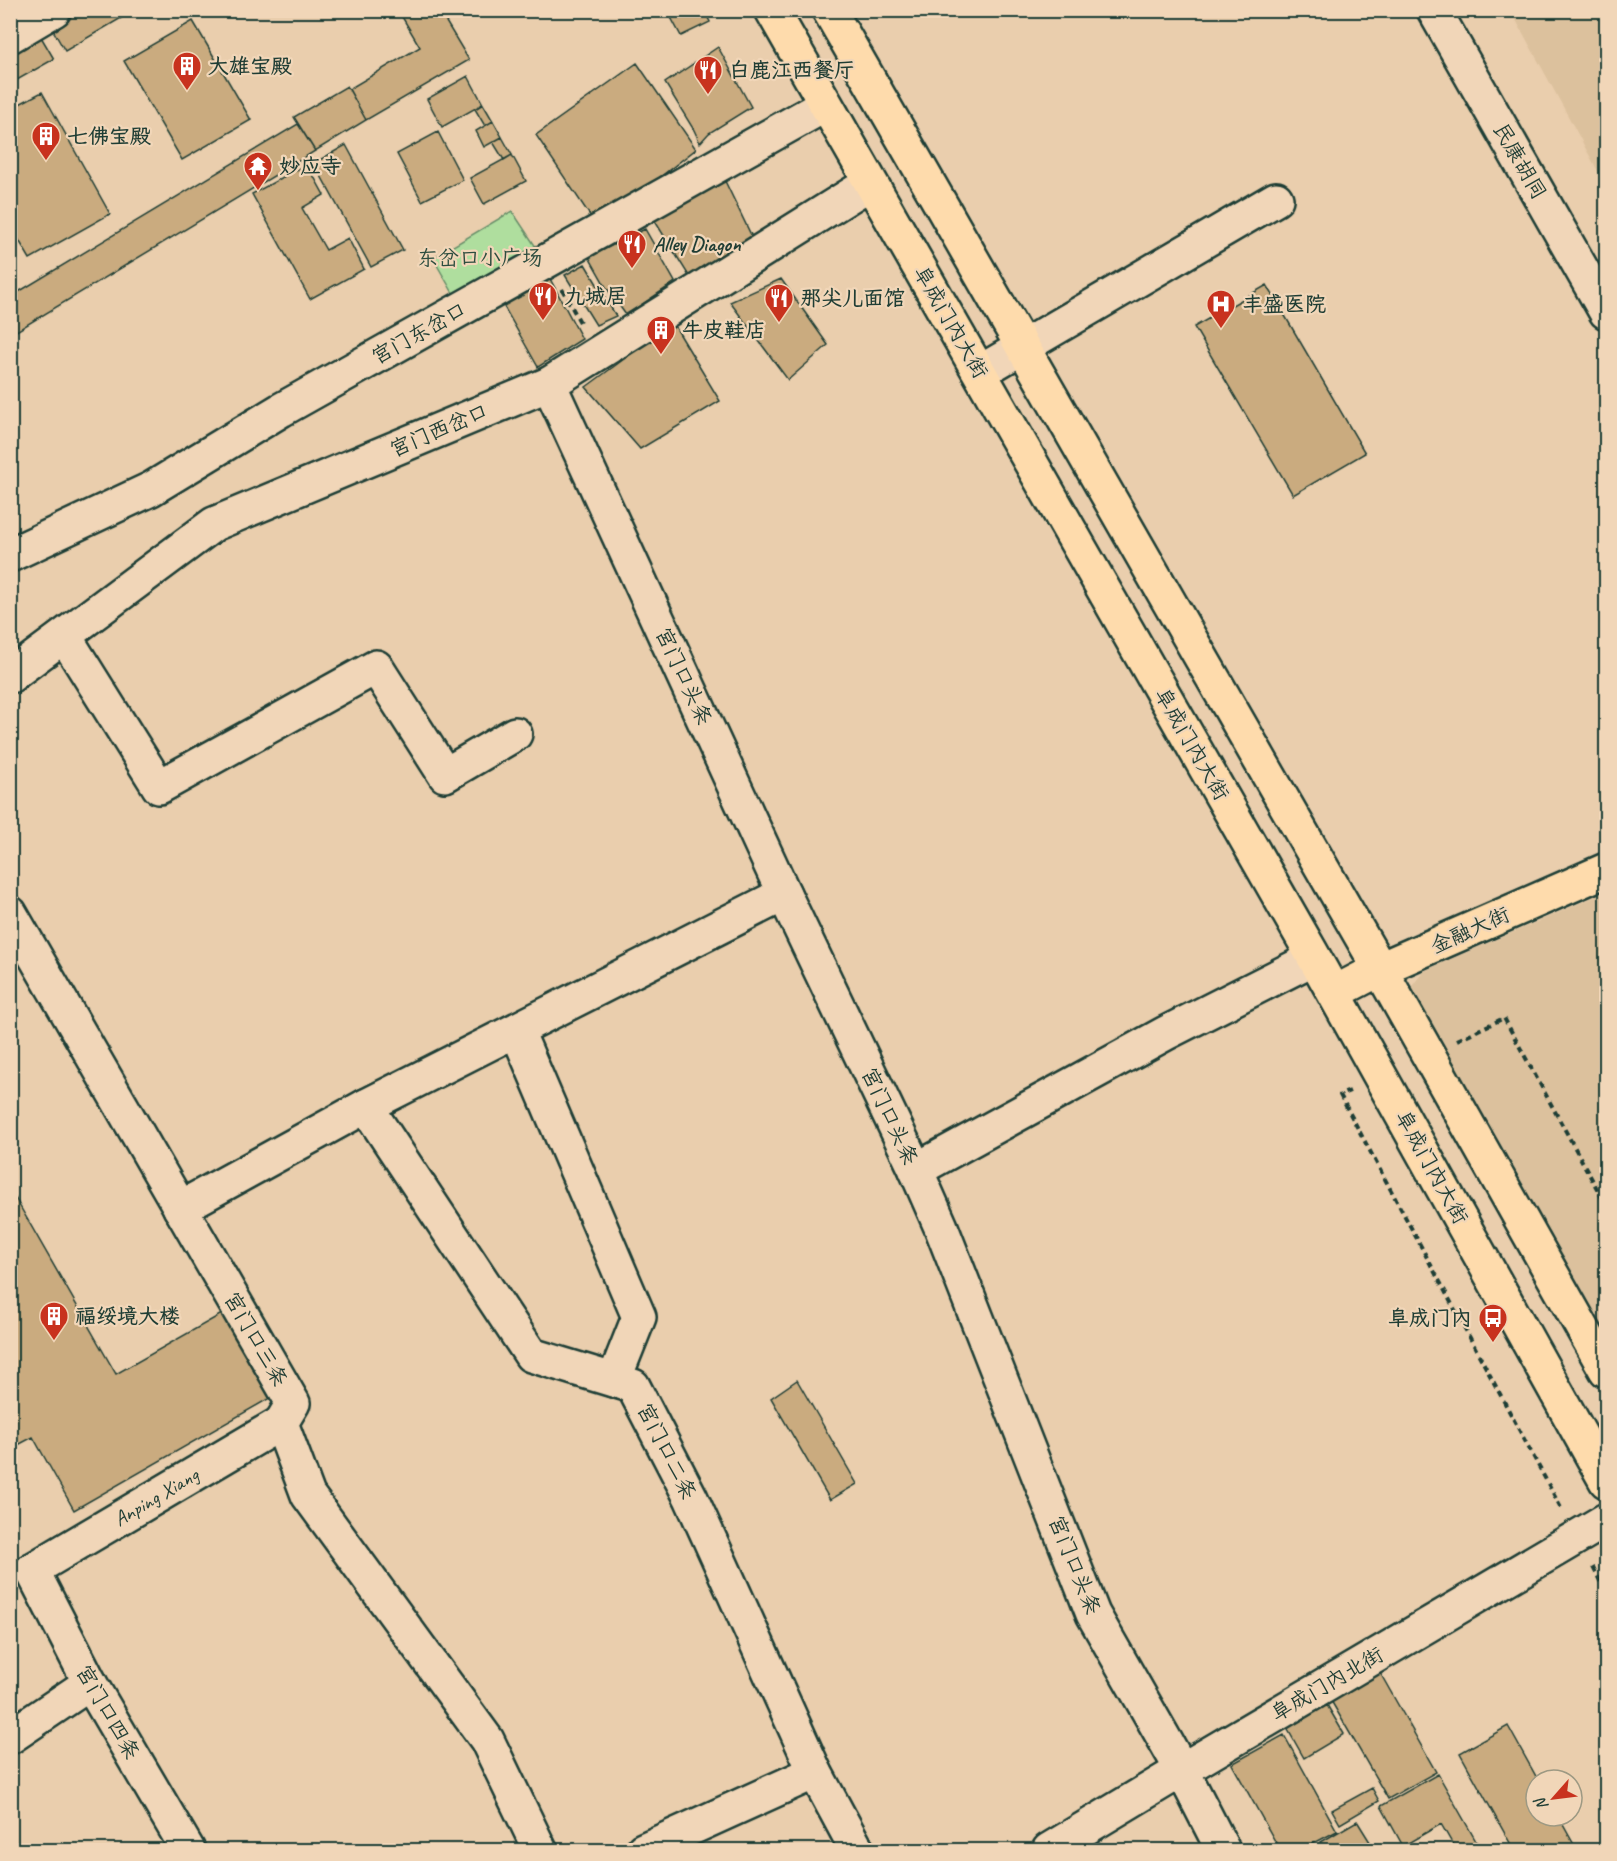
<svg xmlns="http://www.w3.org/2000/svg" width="1617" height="1861" font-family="Caveat,'LXGW WenKai TC',sans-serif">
<rect width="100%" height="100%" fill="#eacead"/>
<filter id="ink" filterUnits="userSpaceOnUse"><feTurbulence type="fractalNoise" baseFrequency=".0167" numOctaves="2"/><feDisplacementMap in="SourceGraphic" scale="12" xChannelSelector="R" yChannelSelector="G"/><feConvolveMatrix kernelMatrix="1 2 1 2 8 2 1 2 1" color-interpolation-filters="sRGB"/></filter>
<g filter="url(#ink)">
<path fill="#dcc19d" d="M 1511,11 L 1606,11 L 1606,186 Z
M 1606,892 L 1606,1400 L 1389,1015 L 1424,971 Z"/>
<path fill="#afde9e" stroke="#678e69" stroke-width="1.5" d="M 512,211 L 538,250 L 457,300 L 433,258 Z"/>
<path fill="#caab7f" stroke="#1f3d34" stroke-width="1.5" d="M 70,10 L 135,10 L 65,51 L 49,23 Z
M 398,10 L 439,10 L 469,60 L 366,120 L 349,89 L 420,47 Z
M 667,10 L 704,10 L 710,22 L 681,36 Z
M 193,21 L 251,120 L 182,160 L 124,61 Z
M 37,30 L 54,59 L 10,84 L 10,45 Z
M 718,47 L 751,107 L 709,133 L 700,143 L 694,130 L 665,83 Z
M 637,63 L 696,149 L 597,226 L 536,135 Z
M 468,76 L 483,104 L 442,127 L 427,99 Z
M 347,86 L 366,120 L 315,151 L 294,117 Z
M 42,92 L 110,214 L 30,259 L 10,225 L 10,109 Z
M 483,104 L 493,121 L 485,126 L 475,109 Z
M 493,121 L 502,137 L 484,147 L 476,131 Z
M 298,124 L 315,151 L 10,335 L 10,297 Z
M 438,132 L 463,180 L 422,201 L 397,154 Z
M 502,137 L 512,155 L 504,160 L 493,142 Z
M 346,145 L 403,250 L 371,267 L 314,163 Z
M 512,155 L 526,181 L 484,204 L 470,178 Z
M 307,164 L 324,195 L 302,208 L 326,250 L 348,238 L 364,269 L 310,299 L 252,194 Z
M 723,177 L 752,237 L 689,276 L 653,218 Z
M 645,229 L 675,282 L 626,315 L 606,287 L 589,257 Z
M 585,264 L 616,316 L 596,325 L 565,275 Z
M 548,275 L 582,339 L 538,367 L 503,305 Z
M 781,279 L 828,345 L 788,380 L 730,302 Z
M 1267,285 L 1365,453 L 1293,495 L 1194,327 Z
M 673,323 L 720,401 L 640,449 L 586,387 Z
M 10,1189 L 116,1374 L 227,1311 L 275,1395 L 74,1510 L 33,1437 L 18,1445 L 10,1432 Z
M 797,1380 L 857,1484 L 830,1500 L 771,1398 Z
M 1379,1671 L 1436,1772 L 1388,1799 L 1330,1699 Z
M 1327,1705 L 1344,1734 L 1304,1758 L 1287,1728 Z
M 1508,1726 L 1538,1780 L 1536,1780 L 1536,1816 L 1558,1816 L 1577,1850 L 1514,1850 L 1460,1753 Z
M 1284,1735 L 1337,1831 L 1301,1850 L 1280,1850 L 1232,1764 Z
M 1438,1774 L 1481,1850 L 1456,1850 L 1441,1824 L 1403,1846 L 1381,1806 Z
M 1372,1788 L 1379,1801 L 1340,1824 L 1332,1810 Z
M 1357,1821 L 1375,1850 L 1326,1850 L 1321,1842 Z"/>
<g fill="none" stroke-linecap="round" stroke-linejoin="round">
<g stroke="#1f3d34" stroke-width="38">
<g id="minor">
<path d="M 1434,10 L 1606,312"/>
<path d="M 10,36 L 54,10"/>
<path d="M 980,372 L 1276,199"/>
<path d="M 549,384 L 784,894 L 916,1170 L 941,1227 L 1093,1614 L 1182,1770 L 1223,1850"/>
<path d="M 10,555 L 151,489 L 281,410 L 825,105"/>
<path d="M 65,637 L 159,787 L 376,667 L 445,775 L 515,734"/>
<path d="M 10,676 L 214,524 L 549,384 L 870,183"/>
<path d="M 10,913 L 293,1403 L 281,1423 L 308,1495 L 487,1740 L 540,1850"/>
<path d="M 517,1031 L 639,1317 L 614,1380"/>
<path d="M 366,1106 L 531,1355 L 633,1386 L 691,1498 L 815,1772 L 857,1850"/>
<path d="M 916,1170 L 1166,1033 L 1314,958"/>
<path d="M 180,1208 L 366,1106 L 784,894"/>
<path d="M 32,1570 L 90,1683 L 188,1850"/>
<path id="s1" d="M 32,1570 L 281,1423"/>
<path d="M 10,1737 L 90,1683"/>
<path d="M 643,1850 L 815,1772"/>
<path d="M 1049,1850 L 1182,1770 L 1606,1520"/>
</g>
</g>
<g stroke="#1f3d34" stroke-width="38">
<path id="major" d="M 772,10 L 1311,952 L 1606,1481
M 829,10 L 1380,969 L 1606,1370
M 1334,993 L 1380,969 L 1606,870"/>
</g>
<path stroke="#1f3d34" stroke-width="4" stroke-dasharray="6 4.5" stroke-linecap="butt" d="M 562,289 L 581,324
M 1457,1040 L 1504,1018 L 1606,1205
M 1350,1091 L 1340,1095 L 1561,1508
M 1593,1567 L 1606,1593"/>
<use href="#minor" stroke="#f1d6b8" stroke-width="33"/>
<use href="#major" stroke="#fedbac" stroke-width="33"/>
</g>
</g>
<defs>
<g id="building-pin" transform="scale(1.5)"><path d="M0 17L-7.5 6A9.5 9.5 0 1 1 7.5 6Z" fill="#c8321e" stroke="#f1d6b8"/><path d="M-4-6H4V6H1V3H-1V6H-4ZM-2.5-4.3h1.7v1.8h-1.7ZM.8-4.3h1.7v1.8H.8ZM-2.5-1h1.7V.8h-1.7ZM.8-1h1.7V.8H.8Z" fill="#fff"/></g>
<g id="restaurant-pin" transform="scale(1.5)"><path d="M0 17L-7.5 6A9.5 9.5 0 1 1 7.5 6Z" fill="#c8321e" stroke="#f1d6b8"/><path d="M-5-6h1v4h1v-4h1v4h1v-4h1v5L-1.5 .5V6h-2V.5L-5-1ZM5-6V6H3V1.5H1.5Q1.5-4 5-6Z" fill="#fff"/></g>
<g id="temple-pin" transform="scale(1.5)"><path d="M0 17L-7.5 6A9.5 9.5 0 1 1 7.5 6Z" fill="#c8321e" stroke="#f1d6b8"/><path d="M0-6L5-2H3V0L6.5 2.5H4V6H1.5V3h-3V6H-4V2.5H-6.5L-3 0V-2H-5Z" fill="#fff"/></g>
<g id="hospital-pin" transform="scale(1.5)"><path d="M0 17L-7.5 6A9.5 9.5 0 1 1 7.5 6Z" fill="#c8321e" stroke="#f1d6b8"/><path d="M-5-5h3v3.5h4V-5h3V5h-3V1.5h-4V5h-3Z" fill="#fff"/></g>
<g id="bus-pin" transform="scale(1.5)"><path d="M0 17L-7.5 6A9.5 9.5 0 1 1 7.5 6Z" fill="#c8321e" stroke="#f1d6b8"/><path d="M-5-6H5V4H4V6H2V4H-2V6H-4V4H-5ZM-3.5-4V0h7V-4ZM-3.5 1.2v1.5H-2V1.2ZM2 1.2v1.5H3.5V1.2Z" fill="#fff"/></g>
</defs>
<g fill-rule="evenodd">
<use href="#building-pin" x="187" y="66"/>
<use href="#restaurant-pin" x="708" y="70"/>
<use href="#building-pin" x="46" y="136"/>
<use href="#temple-pin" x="258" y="166"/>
<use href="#restaurant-pin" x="632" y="244"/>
<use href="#restaurant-pin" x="543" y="296"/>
<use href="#restaurant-pin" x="779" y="298"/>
<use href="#hospital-pin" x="1221" y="304"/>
<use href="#building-pin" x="661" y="330"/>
<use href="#building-pin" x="54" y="1316"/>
<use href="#bus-pin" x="1493" y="1318"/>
</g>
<g text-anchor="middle" stroke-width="4.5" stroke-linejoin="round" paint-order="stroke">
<g font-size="21" font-weight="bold" fill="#1f3d34" stroke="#f1d6b8" text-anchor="start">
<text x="208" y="73">大雄宝殿</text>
<text x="729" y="77">白鹿江西餐厅</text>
<text x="67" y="143">七佛宝殿</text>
<text x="279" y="173">妙应寺</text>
<text x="653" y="251">Alley Diagon</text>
<text x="564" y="303">九城居</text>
<text x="800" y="305">那尖儿面馆</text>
<text x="1242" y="311">丰盛医院</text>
<text x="682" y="337">牛皮鞋店</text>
<text x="75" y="1323">福绥境大楼</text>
<text x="1472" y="1325" text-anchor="end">阜成门内</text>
</g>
<g font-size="21" fill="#1f3d34" stroke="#f1d6b8">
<text transform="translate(1520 161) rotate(60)" y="7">民康胡同</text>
<text transform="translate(951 322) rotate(60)" y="7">阜成门内大街</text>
<text transform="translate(419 333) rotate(-29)" y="7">宫门东岔口</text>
<text transform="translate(439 430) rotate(-23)" y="7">宫门西岔口</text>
<text transform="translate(684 676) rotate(65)" y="7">宫门口头条</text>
<text transform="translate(1192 744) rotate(60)" y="7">阜成门内大街</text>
<text transform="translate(1470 930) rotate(-24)" y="7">金融大街</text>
<text transform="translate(890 1116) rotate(65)" y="7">宫门口头条</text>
<text transform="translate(1432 1167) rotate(61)" y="7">阜成门内大街</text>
<text transform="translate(256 1339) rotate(60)" y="7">宫门口三条</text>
<text transform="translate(667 1451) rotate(63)" y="7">宫门口二条</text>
<text dy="7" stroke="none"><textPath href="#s1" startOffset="144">Anping Xiang</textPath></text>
<text transform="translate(1075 1565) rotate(68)" y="7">宫门口头条</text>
<text transform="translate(1327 1684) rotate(-30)" y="7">阜成门内北街</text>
<text transform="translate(108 1712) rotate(60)" y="7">宫门口四条</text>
</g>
<g font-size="21" fill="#2d4d3f" stroke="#f1d6b8">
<text x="480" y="265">东岔口小广场</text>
</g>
</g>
<rect width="1617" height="1861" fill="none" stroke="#f1d6b8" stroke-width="36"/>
<rect x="18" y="18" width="1581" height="1825" fill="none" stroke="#1f3d34" stroke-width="2" filter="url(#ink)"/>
<g transform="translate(1554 1798) rotate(242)"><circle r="28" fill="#f1d6b8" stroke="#9d9983" stroke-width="1.5"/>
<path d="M0-4.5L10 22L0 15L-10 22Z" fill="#c8321e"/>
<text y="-9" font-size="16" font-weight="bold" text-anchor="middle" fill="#1f3d34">N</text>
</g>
</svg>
